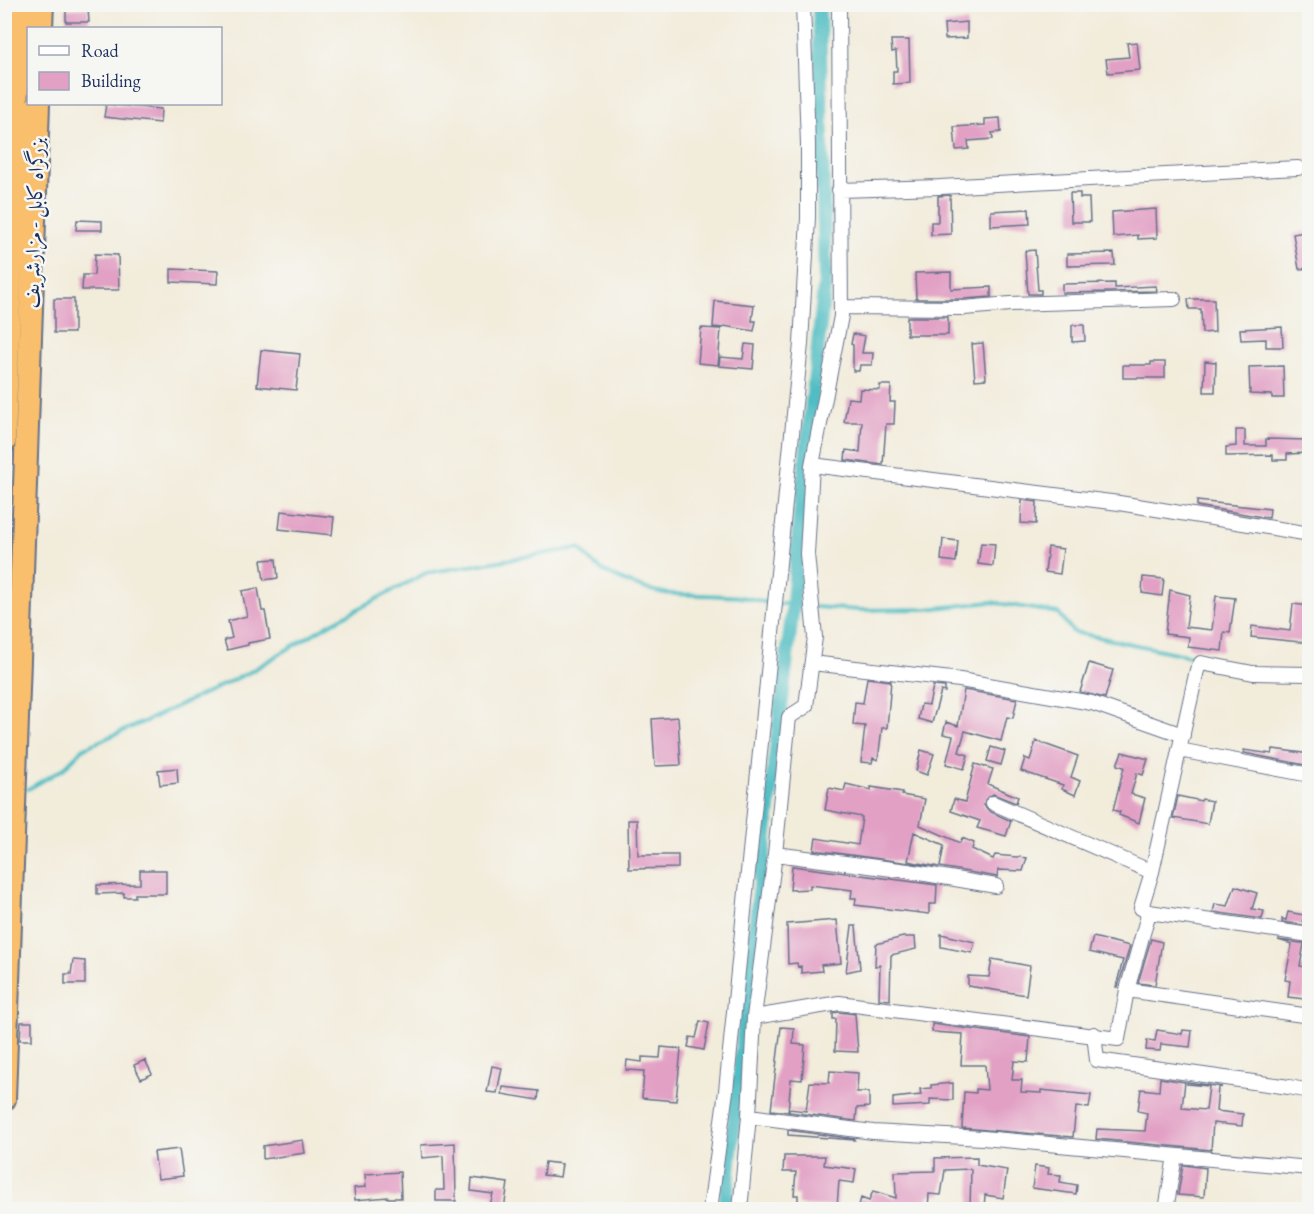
<svg xmlns="http://www.w3.org/2000/svg" width="1314" height="1214" font-family="'EB Garamond',Amiri,serif">
<rect width="100%" height="100%" fill="#f6f6f2"/>
<filter id="ink" filterUnits="userSpaceOnUse"><feTurbulence type="fractalNoise" baseFrequency=".0167" numOctaves="2"/><feDisplacementMap in="SourceGraphic" scale="12" xChannelSelector="R" yChannelSelector="G"/><feConvolveMatrix kernelMatrix="1 2 1 2 8 2 1 2 1" color-interpolation-filters="sRGB"/></filter>
<filter id="wash" filterUnits="userSpaceOnUse"><feTurbulence type="fractalNoise" baseFrequency=".008" numOctaves="4" result="noise"/><feDisplacementMap in="SourceGraphic" scale="24" xChannelSelector="R" yChannelSelector="G"/><feGaussianBlur stdDeviation="1.35" result="paint"/><feColorMatrix in="noise" values="0 0 0 0 0 0 0 0 0 0 0 0 0 0 0 0 0 1.4 0 .05"/><feComposite in="paint" operator="in"/></filter>
<g filter="url(#wash)">
<rect width="100%" height="100%" fill="#f2ecdb"/>
<g fill="none" stroke-linecap="round" stroke-linejoin="round">
<path stroke="#4fbdc3" stroke-width="4" d="M 778,605 L 784,603 L 809,606
M 816,607 L 859,610 L 927,609 L 991,602 L 1058,613 L 1073,632 L 1200,658
M 28,789 L 63,769 L 84,748 L 148,720 L 248,673 L 328,625 L 426,573 L 579,548 C 585,554 592,563 599,568 C 617,580 652,593 674,594 C 707,596 738,593 771,604"/>
<path stroke="#4fbdc3" stroke-width="14" d="M 725,1210 L 753,943 L 792,615 L 800,515 L 825,279 L 819,4"/>
</g>
<g id="blocks">
<path fill="#e2a0c5" d="M 88,8 L 89,22 L 66,22 L 66,9 Z
M 967,22 L 967,38 L 945,39 L 944,24 Z
M 891,40 L 909,40 L 910,83 L 893,84 L 893,71 L 897,71 L 896,51 L 892,52 Z
M 1137,42 L 1140,70 L 1108,73 L 1106,59 L 1129,57 L 1127,43 Z
M 106,104 L 161,109 L 160,123 L 104,117 Z
M 1000,118 L 1001,132 L 992,133 L 993,139 L 968,141 L 969,149 L 956,150 L 954,127 L 985,125 L 985,119 Z
M 1070,193 L 1080,193 L 1080,198 L 1089,198 L 1090,222 L 1071,222 Z
M 950,195 L 951,234 L 931,235 L 931,222 L 938,222 L 938,196 Z
M 1029,209 L 1030,224 L 991,226 L 991,211 Z
M 1156,209 L 1157,238 L 1138,239 L 1138,235 L 1113,237 L 1112,212 Z
M 77,220 L 102,221 L 102,230 L 76,230 Z
M 1310,231 L 1310,268 L 1299,269 L 1293,234 Z
M 1035,250 L 1038,290 L 1041,290 L 1041,294 L 1028,294 L 1025,251 Z
M 1114,253 L 1115,265 L 1067,266 L 1067,254 Z
M 95,254 L 118,255 L 119,290 L 82,290 L 83,275 L 94,275 Z
M 171,269 L 218,271 L 217,284 L 171,282 Z
M 951,272 L 951,289 L 991,287 L 991,297 L 964,299 L 916,299 L 915,273 Z
M 1115,283 L 1115,288 L 1156,286 L 1157,291 L 1062,293 L 1062,284 Z
M 54,299 L 74,299 L 74,333 L 54,333 Z
M 1188,299 L 1214,299 L 1215,332 L 1202,333 L 1201,309 L 1189,309 Z
M 715,301 L 754,305 L 752,321 L 756,321 L 754,331 L 724,326 L 723,328 L 713,327 Z
M 907,317 L 948,317 L 948,335 L 907,335 Z
M 1072,325 L 1084,325 L 1085,341 L 1072,342 Z
M 1282,327 L 1283,347 L 1266,347 L 1266,339 L 1241,340 L 1240,329 Z
M 701,328 L 721,329 L 718,365 L 698,363 Z
M 853,334 L 865,336 L 862,353 L 873,353 L 872,365 L 860,365 L 859,371 L 853,371 L 853,345 L 851,344 Z
M 983,343 L 986,379 L 975,380 L 972,344 Z
M 745,344 L 755,345 L 753,369 L 719,366 L 720,357 L 743,359 Z
M 261,350 L 300,354 L 296,390 L 257,386 Z
M 1205,361 L 1216,362 L 1215,392 L 1204,392 Z
M 1151,362 L 1165,362 L 1165,378 L 1123,378 L 1123,365 L 1151,365 Z
M 1283,366 L 1284,398 L 1272,398 L 1272,395 L 1250,394 L 1249,367 Z
M 880,385 L 891,385 L 890,402 L 895,402 L 894,424 L 886,424 L 883,465 L 845,460 L 846,450 L 860,452 L 862,422 L 844,422 L 848,398 L 859,399 L 860,389 L 880,390 Z
M 1236,430 L 1245,430 L 1245,446 L 1266,446 L 1266,439 L 1309,440 L 1309,453 L 1287,454 L 1287,460 L 1273,460 L 1273,455 L 1226,456 L 1226,447 L 1236,446 Z
M 1022,500 L 1037,502 L 1036,524 L 1021,523 Z
M 1197,501 L 1270,509 L 1269,518 L 1197,506 Z
M 281,511 L 334,517 L 332,535 L 279,529 Z
M 943,539 L 958,541 L 956,562 L 941,560 Z
M 981,543 L 995,544 L 993,566 L 978,564 Z
M 1048,547 L 1063,549 L 1060,574 L 1045,572 Z
M 276,559 L 278,578 L 264,580 L 261,560 Z
M 1143,577 L 1164,579 L 1162,596 L 1142,593 Z
M 258,588 L 262,611 L 265,611 L 270,639 L 248,643 L 248,645 L 227,650 L 224,640 L 232,638 L 228,621 L 247,616 L 242,591 Z
M 1170,590 L 1190,595 L 1186,627 L 1212,630 L 1216,596 L 1235,598 L 1230,633 L 1224,632 L 1222,651 L 1188,647 L 1189,637 L 1165,634 Z
M 1293,604 L 1310,606 L 1310,643 L 1251,637 L 1252,626 L 1290,631 Z
M 1089,663 L 1113,670 L 1105,698 L 1080,692 Z
M 867,678 L 891,681 L 887,728 L 882,728 L 878,760 L 873,758 L 872,763 L 861,762 L 865,726 L 853,725 L 855,702 L 863,703 Z
M 933,686 L 945,687 L 945,692 L 941,691 L 932,723 L 918,719 L 921,704 L 929,705 Z
M 964,690 L 1017,699 L 1013,718 L 1007,717 L 1001,741 L 965,731 L 959,752 L 968,755 L 964,769 L 946,764 L 953,736 L 943,734 L 946,722 L 958,726 Z
M 678,717 L 681,765 L 655,766 L 652,719 Z
M 1036,741 L 1078,756 L 1071,777 L 1080,781 L 1075,795 L 1062,789 L 1063,785 L 1021,771 L 1025,758 L 1030,760 Z
M 991,747 L 1005,751 L 1001,765 L 987,761 Z
M 1273,749 L 1310,754 L 1310,766 L 1244,753 L 1244,750 L 1272,754 Z
M 921,750 L 934,754 L 927,775 L 916,771 Z
M 1122,752 L 1148,759 L 1143,775 L 1137,773 L 1131,794 L 1145,798 L 1139,823 L 1119,815 L 1120,812 L 1113,810 L 1124,767 L 1117,765 Z
M 975,764 L 993,769 L 988,784 L 1018,797 L 1016,803 L 993,794 L 985,800 L 984,805 L 989,811 L 1011,821 L 1006,836 L 977,828 L 980,821 L 951,811 L 954,799 L 965,802 Z
M 177,768 L 178,783 L 160,785 L 158,770 Z
M 846,784 L 871,790 L 871,787 L 902,792 L 902,795 L 925,799 L 920,825 L 960,843 L 962,838 L 974,843 L 972,849 L 993,859 L 995,855 L 1027,858 L 1023,871 L 998,870 L 997,877 L 940,867 L 944,845 L 914,832 L 908,861 L 939,867 L 814,850 L 816,838 L 858,845 L 862,817 L 825,810 L 829,788 L 844,791 Z
M 1178,796 L 1201,801 L 1202,799 L 1212,801 L 1208,824 L 1173,818 Z
M 628,820 L 637,820 L 638,855 L 678,855 L 678,868 L 629,869 Z
M 792,866 L 937,885 L 936,904 L 929,904 L 929,914 L 855,905 L 856,898 L 851,898 L 852,890 L 810,885 L 810,889 L 790,890 Z
M 140,870 L 166,870 L 166,894 L 135,894 L 135,897 L 124,897 L 124,893 L 97,894 L 97,885 L 140,884 Z
M 1235,886 L 1257,893 L 1252,909 L 1264,911 L 1262,919 L 1213,912 L 1215,904 L 1228,906 Z
M 1288,912 L 1304,915 L 1303,921 L 1310,922 L 1310,926 L 1282,922 L 1282,919 L 1286,920 Z
M 837,920 L 841,963 L 821,965 L 822,971 L 801,973 L 801,966 L 798,967 L 797,963 L 788,964 L 787,924 Z
M 852,926 L 856,926 L 860,969 L 846,972 Z
M 941,934 L 975,942 L 972,953 L 941,947 Z
M 903,937 L 915,937 L 916,949 L 891,955 L 890,1000 L 879,999 L 880,965 L 875,966 L 876,944 Z
M 1093,937 L 1130,946 L 1118,987 L 1116,987 L 1123,960 L 1089,952 Z
M 1151,939 L 1162,942 L 1155,985 L 1138,983 Z
M 1278,940 L 1310,944 L 1304,944 L 1300,966 L 1309,968 L 1304,999 L 1288,997 L 1290,981 L 1285,980 L 1292,944 Z
M 992,959 L 1030,966 L 1026,995 L 968,986 L 968,976 L 989,977 Z
M 73,960 L 85,961 L 85,984 L 65,984 L 65,974 L 71,974 Z
M 839,1012 L 855,1014 L 858,1052 L 835,1051 L 836,1019 L 833,1019 L 833,1013 Z
M 700,1021 L 709,1023 L 704,1050 L 688,1047 L 690,1037 L 696,1038 Z
M 21,1022 L 32,1022 L 32,1040 L 20,1040 Z
M 932,1024 L 1030,1037 L 1028,1062 L 1014,1061 L 1012,1080 L 1022,1080 L 1021,1092 L 1041,1093 L 1041,1090 L 1091,1095 L 1089,1108 L 1076,1107 L 1073,1137 L 962,1128 L 964,1092 L 976,1093 L 976,1089 L 987,1090 L 985,1065 L 961,1065 L 963,1034 L 932,1032 Z
M 781,1027 L 794,1028 L 793,1044 L 805,1045 L 802,1080 L 791,1079 L 788,1112 L 771,1110 Z
M 1157,1030 L 1182,1034 L 1183,1030 L 1192,1031 L 1190,1047 L 1161,1044 L 1160,1051 L 1146,1050 L 1147,1040 L 1155,1041 Z
M 661,1047 L 681,1049 L 676,1101 L 642,1098 L 644,1071 L 626,1070 L 627,1060 L 642,1062 L 642,1057 L 660,1058 Z
M 145,1060 L 152,1074 L 141,1079 L 134,1065 Z
M 492,1066 L 502,1068 L 497,1093 L 487,1092 Z
M 830,1071 L 858,1073 L 857,1092 L 869,1092 L 869,1107 L 857,1108 L 856,1121 L 789,1112 L 789,1109 L 806,1111 L 810,1082 L 829,1083 Z
M 1160,1078 L 1185,1082 L 1182,1108 L 1206,1110 L 1209,1086 L 1187,1084 L 1187,1082 L 1222,1087 L 1218,1088 L 1216,1111 L 1243,1114 L 1242,1126 L 1213,1123 L 1211,1150 L 1096,1139 L 1097,1129 L 1145,1131 L 1147,1113 L 1138,1111 L 1141,1089 L 1159,1091 Z
M 953,1083 L 953,1100 L 930,1099 L 930,1105 L 893,1107 L 893,1098 L 921,1095 L 920,1089 L 931,1088 L 931,1085 Z
M 503,1087 L 539,1091 L 538,1100 L 502,1094 Z
M 788,1130 L 855,1139 L 855,1140 L 788,1135 Z
M 303,1140 L 305,1153 L 263,1159 L 263,1146 Z
M 455,1143 L 456,1201 L 436,1201 L 436,1190 L 444,1190 L 443,1156 L 422,1158 L 421,1145 Z
M 179,1149 L 183,1176 L 158,1179 L 154,1152 Z
M 784,1156 L 825,1156 L 824,1165 L 856,1169 L 854,1183 L 839,1181 L 837,1207 L 798,1205 L 798,1195 L 794,1195 L 796,1172 L 783,1172 Z
M 977,1157 L 977,1165 L 1007,1170 L 1003,1198 L 985,1195 L 984,1209 L 970,1208 L 971,1169 L 945,1170 L 941,1195 L 929,1194 L 928,1209 L 858,1209 L 861,1198 L 869,1201 L 873,1191 L 896,1198 L 895,1172 L 935,1171 L 935,1158 Z
M 545,1162 L 562,1164 L 560,1177 L 543,1175 Z
M 1183,1165 L 1206,1168 L 1204,1197 L 1178,1195 Z
M 1035,1166 L 1049,1168 L 1048,1174 L 1061,1175 L 1060,1182 L 1077,1185 L 1076,1194 L 1032,1188 Z
M 400,1172 L 401,1198 L 388,1198 L 388,1197 L 355,1200 L 354,1188 L 366,1187 L 365,1174 Z
M 472,1178 L 508,1183 L 504,1209 L 489,1209 L 493,1194 L 471,1191 Z"/>
</g>
</g>
<g filter="url(#ink)">
<use href="#blocks" fill-opacity="0" stroke="#66718a" stroke-width="1.5"/>
<g fill="none" stroke-linecap="round" stroke-linejoin="round">
<g stroke="#66718a" stroke-width="16">
<path id="minor" d="M 839,190 L 940,187 L 1298,168
M 841,307 L 964,308 L 1010,304 L 1174,299
M 812,465 L 1119,503 L 1310,534
M 812,663 L 960,680 L 1092,703 L 1183,735
M 1179,750 L 1310,775
M 993,803 L 1152,872
M 775,854 L 908,871 L 996,886
M 1149,912 L 1310,935
M 1127,990 L 1310,1016
M 754,1017 L 839,1003 L 1118,1039 L 1127,990 L 1149,912 L 1141,908 L 1152,872 L 1197,670 L 1201,663 L 1253,673 L 1310,674
M 1094,1034 L 1097,1060 L 1289,1087 L 1310,1091
M 749,1116 L 873,1132 L 983,1138 L 1310,1168
M 710,1210 L 726,1091 L 801,344 L 808,218 L 808,144 L 803,4
M 740,1210 L 749,1116 L 754,1017 L 775,854 L 789,717 L 806,706 L 815,637 L 807,554 L 812,465 L 841,316 L 839,4
M 1166,1210 L 1175,1156"/>
</g>
<g stroke="#66718a" stroke-width="26">
<path id="trunk" d="M 41,28 L 42,4
M 4,442 L 20,4
M 4,1099 C 18,767 25,435 38,104"/>
</g>
<use href="#minor" stroke="#fff" stroke-width="14"/>
<use href="#trunk" stroke="#f9bf6d" stroke-width="22"/>
</g>
</g>
<g text-anchor="middle" stroke-width="5" stroke-linejoin="round" paint-order="stroke">
<g font-size="21" fill="#1b2f5e" stroke="#f6f6f2">
<text transform="translate(34 223) rotate(-88)" y="7">بزرگراه کابل - مزارشریف</text>
</g>
</g>
<rect width="1314" height="1214" fill="none" stroke="#f6f6f2" stroke-width="24"/>
<rect x="27" y="27" width="195" height="78" fill="#f6f6f2" stroke="#9ea6b7" stroke-width="1.5"/>
<rect x="39" y="46" width="30" height="9" fill="#ffffff" stroke="#9ea6b7" stroke-width="1.5"/>
<text x="81" y="57" font-size="18" fill="#1b2f5e">Road</text>
<rect x="39" y="72" width="30" height="18" fill="#e2a0c5" stroke="#9ea6b7" stroke-width="1.5"/>
<text x="81" y="87" font-size="18" fill="#1b2f5e">Building</text>
</svg>
